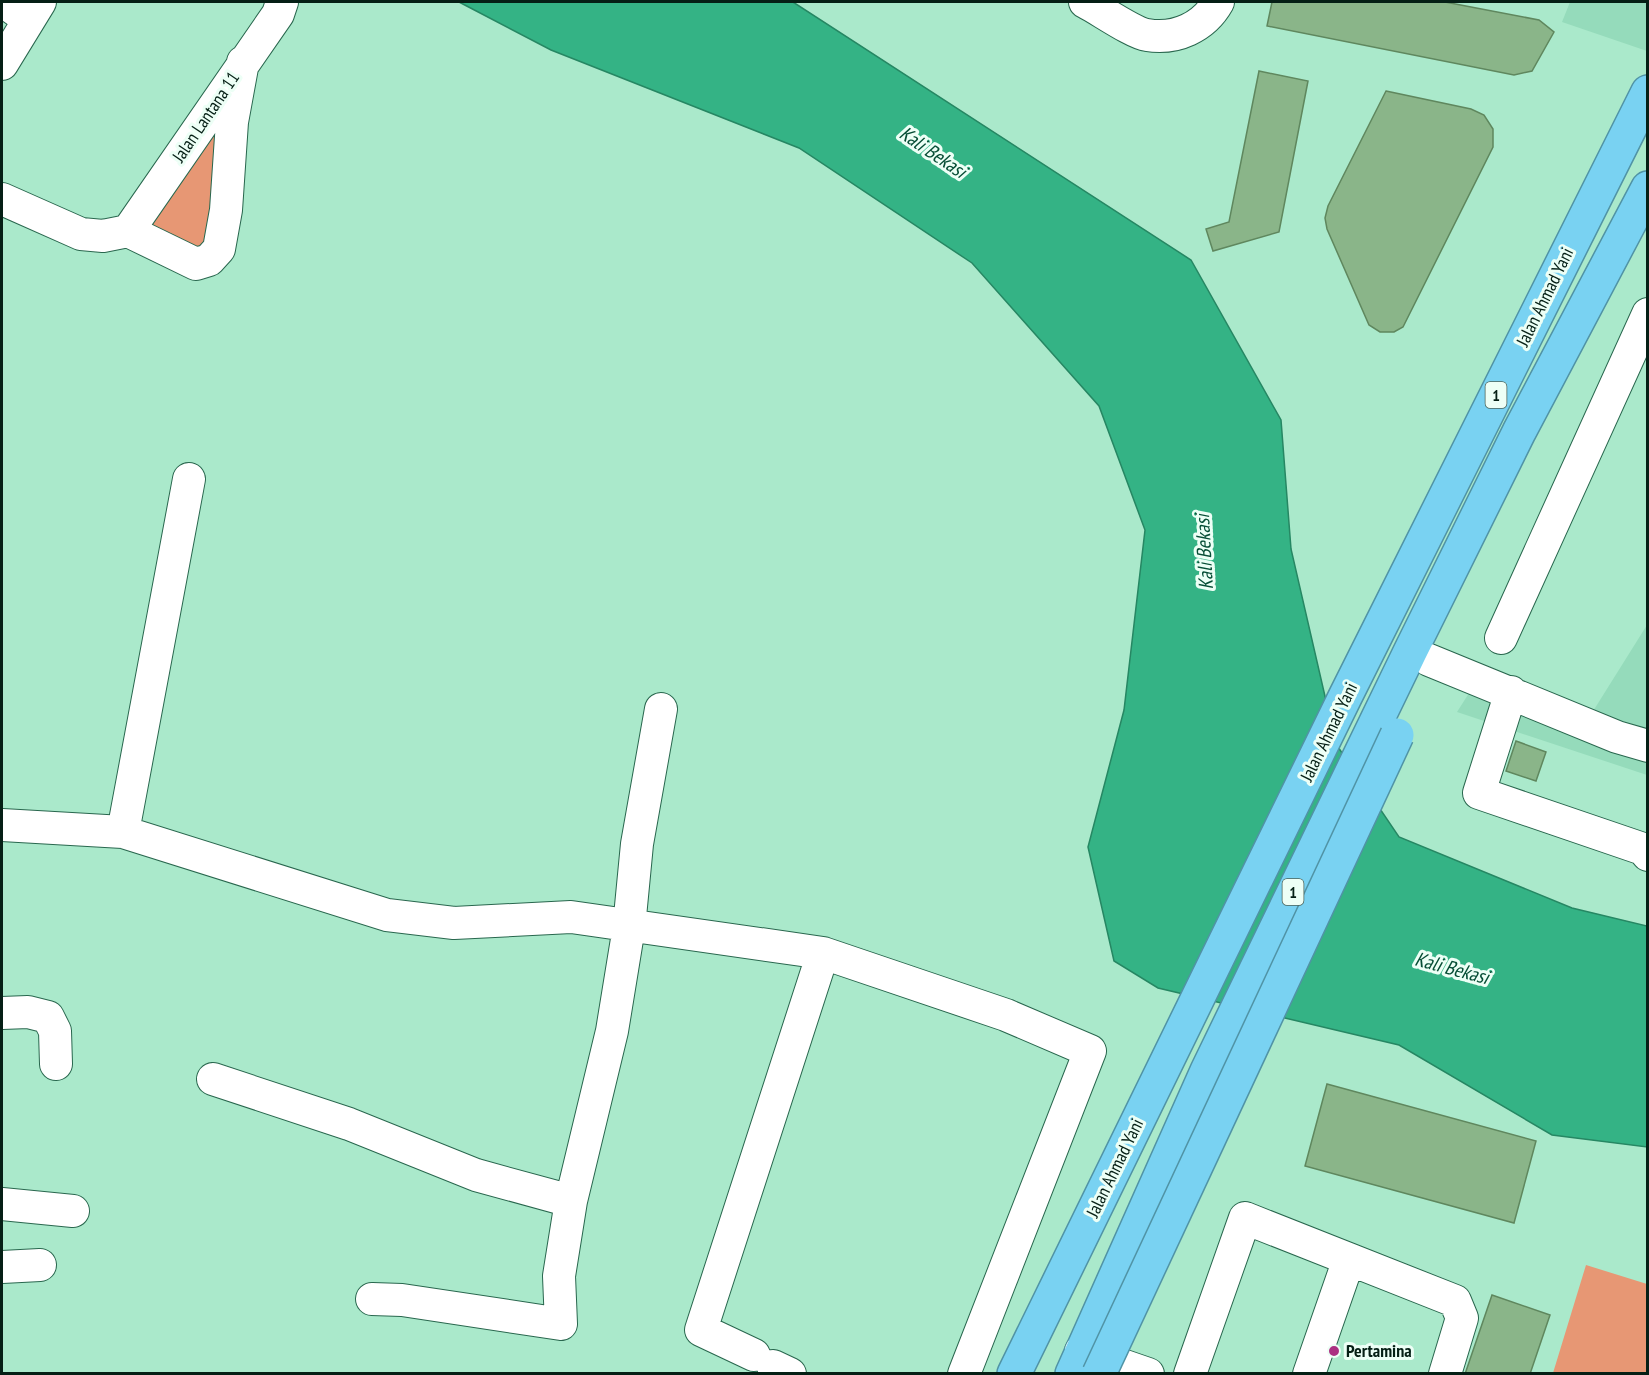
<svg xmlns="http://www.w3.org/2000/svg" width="1649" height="1375" font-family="'PT Sans Narrow',sans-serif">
<rect width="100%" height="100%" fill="#aae9cb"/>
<path fill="#95dbbb" d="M 1570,2 L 1647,2 L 1647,51 L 1562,22 Z
M 1647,625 L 1647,775 L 1457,712 L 1478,679 L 1585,724 Z"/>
<path fill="#e79774" d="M 221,121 L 208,242 L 196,253 L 145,235 Z
M 1586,1265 L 1647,1284 L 1647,1373 L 1553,1373 Z"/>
<path fill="#34b385" stroke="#268763" stroke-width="1.5" d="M 459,2 L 793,2 L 1191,260 L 1281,420 L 1291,549 L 1336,744 L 1399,837 L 1572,908 L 1647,926 L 1647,1147 L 1552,1135 L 1399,1045 L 1158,988 L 1114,961 L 1088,847 L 1124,710 L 1145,530 L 1099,406 L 972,263 L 799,148 L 551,50 Z"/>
<path fill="#8ab589" stroke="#5f875e" stroke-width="1.5" d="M 1272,2 L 1445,2 L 1539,20 L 1554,32 L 1532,71 L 1514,75 L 1267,26 Z
M 1259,71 L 1308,81 L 1279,232 L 1213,251 L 1206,229 L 1229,222 Z
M 1386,91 L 1471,109 L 1484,115 L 1493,129 L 1493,147 L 1403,327 L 1394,332 L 1380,332 L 1369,325 L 1327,229 L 1325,218 L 1328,206 Z
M 1516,741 L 1546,752 L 1536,781 L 1506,771 Z
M 1327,1084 L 1536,1141 L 1514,1223 L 1305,1166 Z
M 1492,1295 L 1550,1315 L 1530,1374 L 1465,1374 Z"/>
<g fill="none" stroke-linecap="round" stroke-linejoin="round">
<g stroke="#29674e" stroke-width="34">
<path id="minor" d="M 4,2 L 28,19
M 1085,2 C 1099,9 1133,33 1147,35 C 1176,40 1204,27 1218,2
M 2,64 L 40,2
M 2,199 L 81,234 L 103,236 L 128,231 L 196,264 L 209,260 L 219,249 L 226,210 L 232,122 L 243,62
M 128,231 L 278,14 L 282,2
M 1501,638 L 1648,314
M 1429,660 L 1617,737 L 1648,746
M 1511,692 L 1479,793 L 1643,849 L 1648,855
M 2,825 L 123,832 L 387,915 L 454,923 L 571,917 L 823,953 L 1006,1015 L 1090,1051 L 964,1374
M 123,832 L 189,479
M 2,1013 L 28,1012 L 48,1017 L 55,1031 L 56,1064
M 213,1079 L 349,1124 L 476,1175 L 571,1201
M 2,1204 L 73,1211
M 2,1267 L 40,1265
M 372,1299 L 402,1300 L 561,1324 L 559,1276 L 571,1201 L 612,1031 L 629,927 L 637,844 L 661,709
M 1081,1351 L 1148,1374
M 754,1355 L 701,1330 L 823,953
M 773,1366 L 790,1374
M 1190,1374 L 1245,1218 L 1455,1301 L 1462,1318 L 1445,1374
M 1309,1374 L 1349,1259"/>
</g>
<g stroke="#5093a5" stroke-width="36">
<path id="highway" d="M 1014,1374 L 1345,697 L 1648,92
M 1072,1374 L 1207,1071 L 1410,652 L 1519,432 L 1648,188"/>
</g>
<use href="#minor" stroke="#fff" stroke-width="32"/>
<use href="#highway" stroke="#79d2f2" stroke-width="33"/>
<g stroke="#5093a5" stroke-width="36" stroke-linecap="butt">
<path id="highway-bridge" d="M 1099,1374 L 1397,735"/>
</g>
<use href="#highway-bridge" stroke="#79d2f2" stroke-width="33"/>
</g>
<circle fill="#ab3082" stroke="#edfff6" stroke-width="2" cx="1334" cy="1351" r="6"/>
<g text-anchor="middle" stroke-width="6" stroke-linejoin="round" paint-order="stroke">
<g fill="#edfff6" stroke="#4b6258" stroke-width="1.5">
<rect x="1485.5" y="382" width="21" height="26" rx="4.5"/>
<rect x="1282.5" y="879" width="21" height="26" rx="4.5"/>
</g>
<g font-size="16" font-weight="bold" fill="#051f15">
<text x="1496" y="401">1</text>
<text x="1293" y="898">1</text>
</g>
<g font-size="18" fill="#051f15" stroke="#edfff6">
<text transform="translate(206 117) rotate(-56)" y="6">Jalan Lantana 11</text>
<text transform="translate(1545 297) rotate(-64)" y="6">Jalan Ahmad Yani</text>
<text transform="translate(1329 732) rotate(-64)" y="6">Jalan Ahmad Yani</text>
<text transform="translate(1115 1168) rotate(-64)" y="6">Jalan Ahmad Yani</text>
</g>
<g font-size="18" font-weight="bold" fill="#051f15" stroke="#edfff6" text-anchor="start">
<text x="1346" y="1357">Pertamina</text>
</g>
<g font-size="20" font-style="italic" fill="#074e36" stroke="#edfff6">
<text transform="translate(933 152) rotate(34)" y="7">Kali Bekasi</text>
<text transform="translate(1204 552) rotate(-93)" y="7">Kali Bekasi</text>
<text transform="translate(1452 968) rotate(15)" y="7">Kali Bekasi</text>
</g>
</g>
<rect width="1649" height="1375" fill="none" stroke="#051f15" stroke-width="6"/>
</svg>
